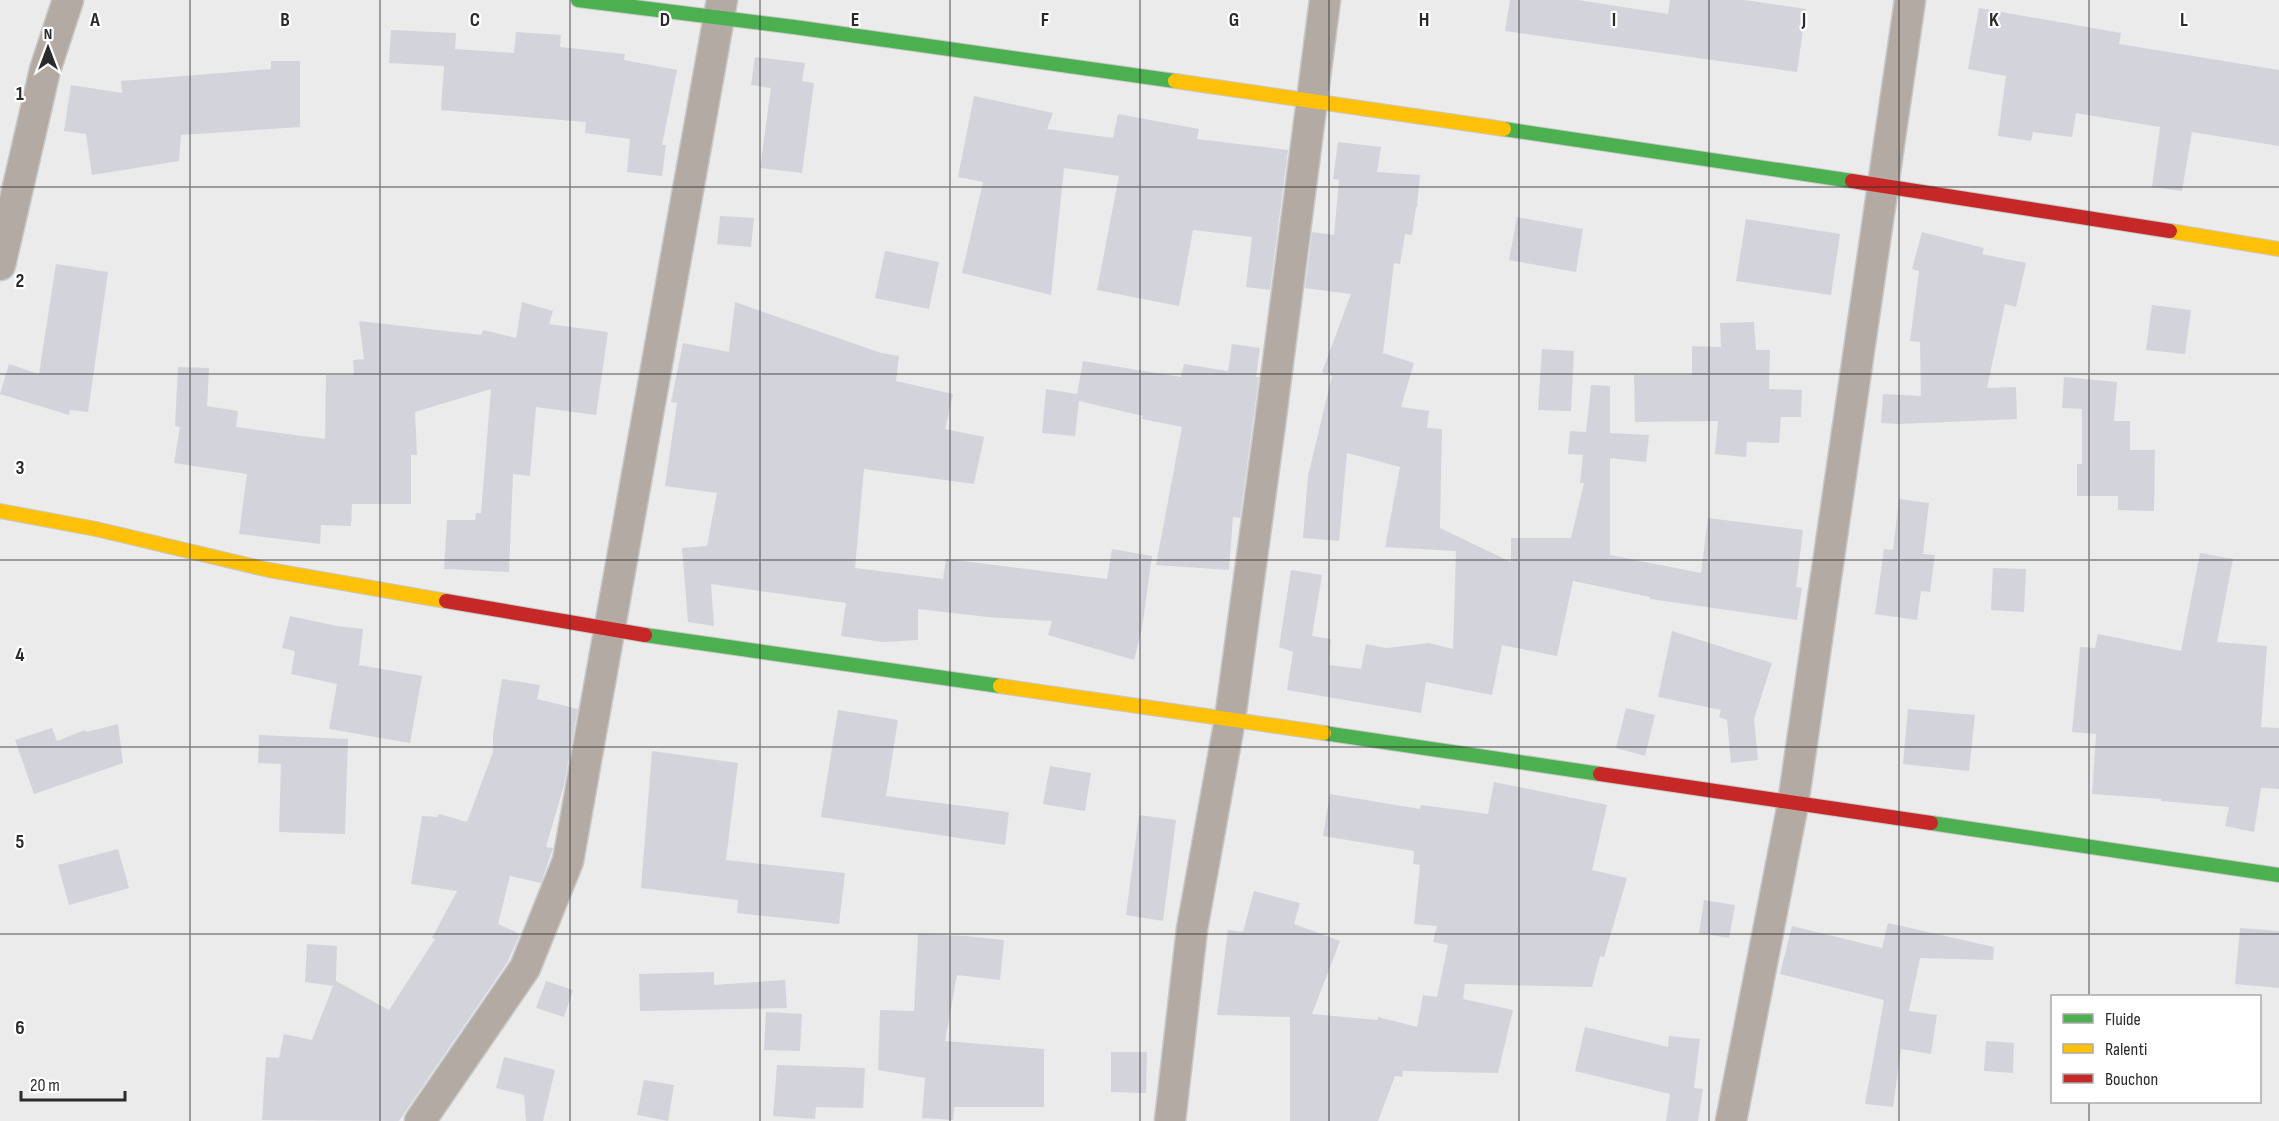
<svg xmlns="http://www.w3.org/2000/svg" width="2279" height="1121" font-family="'Sofia Sans Condensed',sans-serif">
<rect width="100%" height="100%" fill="#ebebec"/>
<path fill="#d3d3db" d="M 1510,0 L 1578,0 L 1668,14 L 1670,0 L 1745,0 L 1806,9 L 1797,72 L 1505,31 Z
M 1979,8 L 2121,33 L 2119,44 L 2279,70 L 2279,146 L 2192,132 L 2182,191 L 2152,187 L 2160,127 L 2076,113 L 2072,137 L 2033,132 L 2031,141 L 1998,136 L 2006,76 L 1968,69 Z
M 391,30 L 456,33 L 455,49 L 514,53 L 516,32 L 561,35 L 560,47 L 625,54 L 624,60 L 677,70 L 662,145 L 666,145 L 662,176 L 627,172 L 630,139 L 585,133 L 586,122 L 441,110 L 444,66 L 389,63 Z
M 755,57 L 805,63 L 802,81 L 814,83 L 802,173 L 760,168 L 771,88 L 751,85 Z
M 271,61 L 300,61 L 300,127 L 181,135 L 179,161 L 92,175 L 86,134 L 64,131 L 71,85 L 122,93 L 121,81 L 271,69 Z
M 974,96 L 1053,113 L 1047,129 L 1113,138 L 1118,114 L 1199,129 L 1197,139 L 1288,150 L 1270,290 L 1246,287 L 1252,237 L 1193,230 L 1179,306 L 1097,290 L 1119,176 L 1064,168 L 1051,295 L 962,273 L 983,182 L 958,177 Z
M 1338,142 L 1381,147 L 1377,172 L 1420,175 L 1417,207 L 1416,207 L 1412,235 L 1405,234 L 1400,264 L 1394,263 L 1383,353 L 1414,363 L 1401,407 L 1429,411 L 1427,428 L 1442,429 L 1440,528 L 1511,562 L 1511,538 L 1571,538 L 1584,483 L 1580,483 L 1583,455 L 1568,454 L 1570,431 L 1586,432 L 1591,385 L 1610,386 L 1610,433 L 1649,435 L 1646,462 L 1610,458 L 1610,555 L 1701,573 L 1708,518 L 1803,530 L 1796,587 L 1802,588 L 1797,620 L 1650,599 L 1650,597 L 1573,581 L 1557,656 L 1502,645 L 1492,695 L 1426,682 L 1421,713 L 1287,690 L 1293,652 L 1279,647 L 1291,570 L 1322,575 L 1312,636 L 1331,639 L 1329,665 L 1361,669 L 1366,644 L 1386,648 L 1429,643 L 1453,649 L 1456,551 L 1385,547 L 1400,467 L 1347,453 L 1339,541 L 1303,538 L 1308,476 L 1332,376 L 1322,372 L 1351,294 L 1305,288 L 1312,232 L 1334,235 L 1339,180 L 1333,179 Z
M 720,216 L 754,218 L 751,247 L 717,244 Z
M 1517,217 L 1583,229 L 1576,272 L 1509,260 Z
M 1746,219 L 1840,234 L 1831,295 L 1736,281 Z
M 1922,232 L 1984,248 L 1982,254 L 2026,263 L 2016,307 L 2005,304 L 1987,388 L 2016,387 L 2017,419 L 1899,424 L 1881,423 L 1883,394 L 1921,396 L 1920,342 L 1910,341 L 1919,271 L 1912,269 Z
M 885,251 L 939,262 L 929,309 L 875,298 Z
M 56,264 L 108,272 L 88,412 L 70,410 L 69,415 L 0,394 L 9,364 L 39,374 Z
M 522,302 L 553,311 L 549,324 L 608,332 L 596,415 L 536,407 L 530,476 L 513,474 L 509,572 L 444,569 L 447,520 L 475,520 L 476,513 L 481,513 L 491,389 L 415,412 L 417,455 L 411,455 L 411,504 L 352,504 L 351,526 L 321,525 L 320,544 L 239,534 L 247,474 L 174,463 L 180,427 L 175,426 L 178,367 L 209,368 L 207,406 L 238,411 L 236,427 L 325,439 L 326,375 L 354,375 L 353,360 L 364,359 L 359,321 L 481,335 L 483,330 L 516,338 Z
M 735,302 L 881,353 L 899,356 L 896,381 L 953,394 L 945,429 L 984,437 L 974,484 L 864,469 L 855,568 L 943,579 L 946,559 L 1107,579 L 1112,549 L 1152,556 L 1142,628 L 1134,660 L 1048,635 L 1052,621 L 988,617 L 918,609 L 918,640 L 883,642 L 841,636 L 846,603 L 711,584 L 714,626 L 688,622 L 682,548 L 707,546 L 717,493 L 665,486 L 677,403 L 671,402 L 683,343 L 729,352 Z
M 2152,305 L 2191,310 L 2185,354 L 2146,350 Z
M 1754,322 L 1756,350 L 1770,350 L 1769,389 L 1802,390 L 1801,417 L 1781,417 L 1779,443 L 1747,442 L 1746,457 L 1715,454 L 1718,421 L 1635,422 L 1634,375 L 1692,375 L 1692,346 L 1721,347 L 1720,323 Z
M 1232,344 L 1260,348 L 1256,377 L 1259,377 L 1240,518 L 1233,517 L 1229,570 L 1156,565 L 1182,427 L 1142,419 L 1143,416 L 1079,401 L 1075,436 L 1042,433 L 1046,389 L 1077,394 L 1083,361 L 1181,377 L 1184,364 L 1228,371 Z
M 1542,349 L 1574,351 L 1571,411 L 1538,410 Z
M 2064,377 L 2117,382 L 2114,421 L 2130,421 L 2130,450 L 2155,450 L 2154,511 L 2118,510 L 2118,496 L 2077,496 L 2077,464 L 2082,464 L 2082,409 L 2062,408 Z
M 1899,499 L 1929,503 L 1923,554 L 1935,555 L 1930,592 L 1921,591 L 1917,620 L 1875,614 L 1884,549 L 1893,550 Z
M 2200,553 L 2233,559 L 2217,642 L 2267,646 L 2261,727 L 2279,728 L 2279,789 L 2261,788 L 2254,832 L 2225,826 L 2229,807 L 2161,801 L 2161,799 L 2092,794 L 2096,734 L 2072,732 L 2080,647 L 2095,648 L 2098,634 L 2181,651 Z
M 1993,568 L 2026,569 L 2024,612 L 1991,610 Z
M 290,616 L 337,626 L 363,629 L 359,665 L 422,676 L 410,743 L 329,729 L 337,684 L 291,674 L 295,651 L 282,648 Z
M 1672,631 L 1772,663 L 1754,719 L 1758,760 L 1731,763 L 1727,720 L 1719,717 L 1721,710 L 1658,697 Z
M 502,679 L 540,685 L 537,699 L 578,709 L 564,785 L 546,847 L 553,848 L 541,883 L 510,876 L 498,924 L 520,934 L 507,963 L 399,1121 L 262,1120 L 266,1057 L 279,1058 L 284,1034 L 312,1040 L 333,986 L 305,982 L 307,944 L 337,946 L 336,981 L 389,1010 L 435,939 L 432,938 L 457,891 L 411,884 L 422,816 L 438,817 L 439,814 L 467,822 L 493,752 L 493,734 Z
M 1626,708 L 1655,715 L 1645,756 L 1616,748 Z
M 1908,709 L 1975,715 L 1969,771 L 1903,764 Z
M 838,710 L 898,720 L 886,796 L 1009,812 L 1005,845 L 821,817 Z
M 118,724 L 123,763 L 34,794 L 15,740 L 52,728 L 57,741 L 85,730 L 86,732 Z
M 259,735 L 348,739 L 345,834 L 279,832 L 281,764 L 258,763 Z
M 652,751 L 738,763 L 726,860 L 845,873 L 839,924 L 737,913 L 738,900 L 641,888 Z
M 1050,766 L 1091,773 L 1085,811 L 1043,804 Z
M 1494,782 L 1607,805 L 1592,870 L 1627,878 L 1604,957 L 1600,956 L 1592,987 L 1465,984 L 1463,999 L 1513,1010 L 1498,1073 L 1403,1071 L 1402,1077 L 1395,1076 L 1378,1121 L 1290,1121 L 1290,1017 L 1217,1015 L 1228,930 L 1243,932 L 1254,891 L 1300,903 L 1294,924 L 1340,941 L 1312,1014 L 1377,1020 L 1378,1017 L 1417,1027 L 1423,995 L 1437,997 L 1448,945 L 1433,942 L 1437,926 L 1414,924 L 1420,865 L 1413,864 L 1414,851 L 1323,836 L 1330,794 L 1420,809 L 1421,805 L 1488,814 Z
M 1139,815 L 1176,820 L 1163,921 L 1126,915 Z
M 118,849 L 129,888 L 69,905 L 58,865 Z
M 1704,900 L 1735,905 L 1729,938 L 1699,933 Z
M 1888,923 L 1994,947 L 1993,960 L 1920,958 L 1909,1011 L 1937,1015 L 1931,1054 L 1901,1049 L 1893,1107 L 1865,1104 L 1884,1000 L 1780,974 L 1792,926 L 1882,948 Z
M 2240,928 L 2279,931 L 2279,988 L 2235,984 Z
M 918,934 L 966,936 L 1004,940 L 1000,980 L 957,975 L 945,1041 L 1044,1049 L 1044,1107 L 954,1107 L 953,1120 L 922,1118 L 925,1078 L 878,1070 L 880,1010 L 914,1011 Z
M 714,972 L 714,985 L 785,980 L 787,1008 L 640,1011 L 639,974 Z
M 546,981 L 573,990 L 564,1017 L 536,1008 Z
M 766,1012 L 802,1014 L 800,1051 L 764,1050 Z
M 1585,1027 L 1668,1047 L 1669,1036 L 1700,1039 L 1694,1088 L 1703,1089 L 1698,1121 L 1666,1121 L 1670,1094 L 1575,1071 Z
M 1986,1041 L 2014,1043 L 2013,1073 L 1984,1071 Z
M 1111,1052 L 1147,1052 L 1146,1093 L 1111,1092 Z
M 504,1057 L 555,1070 L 543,1121 L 526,1121 L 524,1095 L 496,1088 Z
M 777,1065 L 865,1068 L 863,1108 L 816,1107 L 815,1119 L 773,1116 Z
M 644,1080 L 674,1085 L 668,1121 L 637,1115 Z"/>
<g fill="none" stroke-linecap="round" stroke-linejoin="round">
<g stroke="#c8c8c9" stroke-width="33">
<path id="street" d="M 0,265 L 45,70 L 68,0
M 420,1121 L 525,968 L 568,861 L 722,0
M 1170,1121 L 1192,929 L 1230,719 L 1270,424 L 1325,0
M 1731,1121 L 1793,804 L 1910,0"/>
</g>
<g stroke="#c8c8c9" stroke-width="16">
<path id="fast" d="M 578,0 L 794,27 L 1175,81
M 1504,129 L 1852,181
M 645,635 L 1000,686
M 1324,733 L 1600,774
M 1931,823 L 2279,875"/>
</g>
<g stroke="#c8c8c9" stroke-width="16">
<path id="slow" d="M 1175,81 L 1504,129
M 2170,231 L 2279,249
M 0,511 L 96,529 L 269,570 L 446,601
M 1000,686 L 1324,733"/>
</g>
<g stroke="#c8c8c9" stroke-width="16">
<path id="jam" d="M 1852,181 L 2170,231
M 446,601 L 645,635
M 1600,774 L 1931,823"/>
</g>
<use href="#street" stroke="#b3aaa4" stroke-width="30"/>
<use href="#fast" stroke="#4caf50" stroke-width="14"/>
<use href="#slow" stroke="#ffc107" stroke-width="14"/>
<use href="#jam" stroke="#c62828" stroke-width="14"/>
</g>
<path fill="none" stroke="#2b2b2c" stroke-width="1.5" stroke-opacity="0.55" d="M 190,0 L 190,1121M 380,0 L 380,1121M 570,0 L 570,1121M 760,0 L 760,1121M 950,0 L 950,1121M 1140,0 L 1140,1121M 1329,0 L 1329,1121M 1519,0 L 1519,1121M 1709,0 L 1709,1121M 1899,0 L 1899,1121M 2089,0 L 2089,996M 0,187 L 2279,187M 0,374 L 2279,374M 0,560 L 2279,560M 0,747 L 2279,747M 0,934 L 2279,934M 2089,1102 L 2089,1121"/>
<g font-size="20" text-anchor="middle" font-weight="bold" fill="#2b2b2c" stroke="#fff" stroke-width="4.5" stroke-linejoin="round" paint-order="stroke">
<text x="95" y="26">A</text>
<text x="285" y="26">B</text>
<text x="475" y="26">C</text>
<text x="665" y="26">D</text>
<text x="855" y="26">E</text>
<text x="1045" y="26">F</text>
<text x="1234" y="26">G</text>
<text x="1424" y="26">H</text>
<text x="1614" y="26">I</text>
<text x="1804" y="26">J</text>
<text x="1994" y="26">K</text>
<text x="2184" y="26">L</text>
<text x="20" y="100">1</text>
<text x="20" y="287">2</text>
<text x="20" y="474">3</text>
<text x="20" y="661">4</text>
<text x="20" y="848">5</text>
<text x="20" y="1034">6</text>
</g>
<rect x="2051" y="995" width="210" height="108" fill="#ffffff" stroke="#aaaaab" stroke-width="1.5"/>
<rect x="2063" y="1014" width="30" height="9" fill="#4caf50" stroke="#aaaaab" stroke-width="1.5"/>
<text x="2105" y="1025" font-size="18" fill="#2b2b2c">Fluide</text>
<rect x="2063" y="1044" width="30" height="9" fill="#ffc107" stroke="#aaaaab" stroke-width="1.5"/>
<text x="2105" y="1055" font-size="18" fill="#2b2b2c">Ralenti</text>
<rect x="2063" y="1074" width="30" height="9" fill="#c62828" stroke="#aaaaab" stroke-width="1.5"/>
<text x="2105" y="1085" font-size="18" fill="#2b2b2c">Bouchon</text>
<g transform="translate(48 48)" stroke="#ffffff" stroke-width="4.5" paint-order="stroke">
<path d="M0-4.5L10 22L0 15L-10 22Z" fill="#2b2b2c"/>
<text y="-9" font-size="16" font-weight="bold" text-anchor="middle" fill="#2b2b2c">N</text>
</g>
<path d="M21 1091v9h104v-9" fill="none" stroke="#2b2b2c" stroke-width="3"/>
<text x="30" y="1091" font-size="18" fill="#2b2b2c" stroke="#ffffff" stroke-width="4.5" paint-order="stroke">20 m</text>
</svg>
